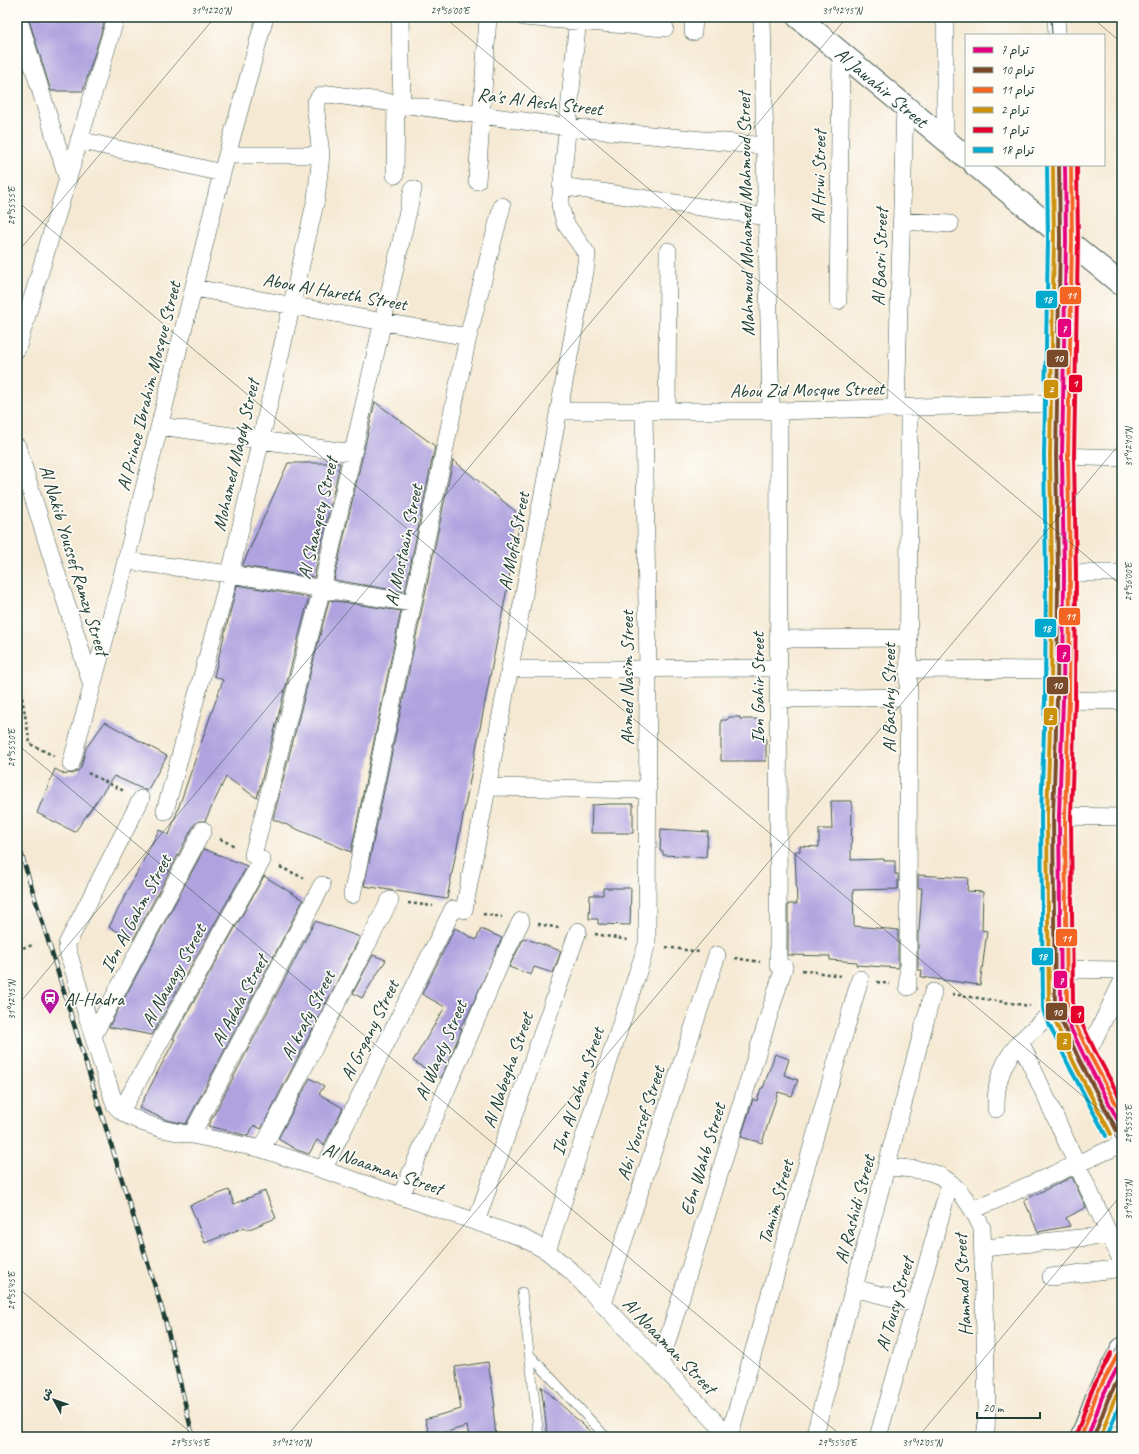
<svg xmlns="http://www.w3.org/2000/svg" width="1139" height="1454" font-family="Caveat,'Playpen Sans Arabic',sans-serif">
<rect width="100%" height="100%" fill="#fdfcf7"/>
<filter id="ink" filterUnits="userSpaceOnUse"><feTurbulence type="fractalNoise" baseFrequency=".025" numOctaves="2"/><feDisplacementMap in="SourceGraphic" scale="8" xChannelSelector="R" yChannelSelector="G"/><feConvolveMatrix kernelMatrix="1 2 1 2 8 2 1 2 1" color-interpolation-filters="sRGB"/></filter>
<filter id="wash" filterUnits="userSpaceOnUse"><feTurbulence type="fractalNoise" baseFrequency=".012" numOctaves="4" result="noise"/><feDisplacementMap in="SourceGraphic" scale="16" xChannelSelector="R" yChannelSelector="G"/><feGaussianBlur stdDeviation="0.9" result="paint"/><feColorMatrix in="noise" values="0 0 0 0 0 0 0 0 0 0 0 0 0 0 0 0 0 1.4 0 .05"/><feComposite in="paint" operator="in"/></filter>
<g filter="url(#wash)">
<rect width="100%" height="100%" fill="#f5e9d3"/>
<g id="blocks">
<path fill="#afa2df" d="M 28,17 L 106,17 L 83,91 L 51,91 Z
M 375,402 L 435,446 L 405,592 L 334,580 Z
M 453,460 L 521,516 L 447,899 L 364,886 Z
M 288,463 L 340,463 L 314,577 L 242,566 Z
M 237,585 L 309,597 L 257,798 L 226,777 L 205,821 L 198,821 L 194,825 L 133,940 L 109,927 L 159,830 L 169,835 L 223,680 L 214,676 Z
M 329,600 L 401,611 L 351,852 L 273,819 Z
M 729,717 L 740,717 L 740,719 L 762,719 L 762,738 L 766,738 L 766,761 L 721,761 L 721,720 L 727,720 Z
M 105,722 L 167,756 L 147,791 L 114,776 L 75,832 L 37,813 L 55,769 L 66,775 L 68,773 L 73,774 L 78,771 L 81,767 L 86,748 Z
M 831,801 L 852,801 L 851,860 L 884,859 L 884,861 L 895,861 L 895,874 L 898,874 L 898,889 L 853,890 L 854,926 L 898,930 L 898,968 L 856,965 L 857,962 L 830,960 L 830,956 L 788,955 L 788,904 L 797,904 L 795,851 L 800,851 L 800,846 L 819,847 L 819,829 L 832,829 Z
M 610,804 L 633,804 L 633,833 L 591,833 L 592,805 Z
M 661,829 L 708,832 L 706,857 L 663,855 L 663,851 L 660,851 Z
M 204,849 L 247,866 L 152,1035 L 109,1027 Z
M 918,875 L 968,878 L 967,891 L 983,892 L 982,930 L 987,931 L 980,985 L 921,977 L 922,970 L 918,970 L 918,931 L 919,931 L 922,888 L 918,888 Z
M 264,876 L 303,900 L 188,1120 L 186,1124 L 167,1120 L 139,1108 L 175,1039 L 173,1039 Z
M 603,888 L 631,888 L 630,925 L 598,924 L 598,919 L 589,919 L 590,895 L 603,895 Z
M 315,921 L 360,937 L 261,1129 L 254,1125 L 248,1136 L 208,1126 Z
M 455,928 L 476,940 L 481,929 L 502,938 L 468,1015 L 459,1028 L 462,1029 L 441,1078 L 413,1061 L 445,1007 L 422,994 Z
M 524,938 L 561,951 L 553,973 L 534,967 L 531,975 L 509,967 Z
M 373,955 L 386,960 L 362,998 L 353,993 Z
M 775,1054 L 789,1059 L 784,1075 L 798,1080 L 792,1096 L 778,1092 L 762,1143 L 741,1137 L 753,1099 L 757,1101 L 761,1088 L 763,1088 Z
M 310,1078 L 324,1086 L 319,1094 L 343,1108 L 324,1145 L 317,1140 L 309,1154 L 297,1150 L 278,1139 Z
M 1072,1177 L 1086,1207 L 1066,1218 L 1070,1226 L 1038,1232 L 1024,1200 Z
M 229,1190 L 234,1204 L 265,1191 L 276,1218 L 247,1230 L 245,1227 L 205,1243 L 190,1205 Z
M 488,1362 L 495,1407 L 493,1407 L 496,1437 L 469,1437 L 467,1426 L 430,1437 L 425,1419 L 461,1409 L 455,1367 Z
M 541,1386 L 596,1437 L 548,1437 Z"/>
</g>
</g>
<g filter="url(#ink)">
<use href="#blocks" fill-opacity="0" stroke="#3f574c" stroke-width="1"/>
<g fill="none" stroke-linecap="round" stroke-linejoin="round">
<g stroke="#3f574c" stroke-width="10">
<path id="service" d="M 522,1292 L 539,1437
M 529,1354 L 606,1437"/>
</g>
<g stroke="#3f574c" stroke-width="18">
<path id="minor" d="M 18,17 L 68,180
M 400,17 L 402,104
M 523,17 L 665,28
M 762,17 L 771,411
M 945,17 L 945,141
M 1056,17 L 1057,35
M 693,32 L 694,17
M 79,140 L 222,173
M 227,155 L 321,155
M 1059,165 L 1061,235 L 1056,403 L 1058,670 L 1054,816 L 1053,969 L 1057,1009 L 1122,1139
M 395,175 L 396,103
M 477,181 L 488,17
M 561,186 L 767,217
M 901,221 L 950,224
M 194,288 L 468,337
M 838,301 L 841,53
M 17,349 L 116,17
M 896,409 L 905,106
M 559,411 L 779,411 L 1056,403
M 667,411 L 668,251
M 160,426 L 353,453
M 17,446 L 92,686
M 1057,456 L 1122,458
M 126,561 L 230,574 L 413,603
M 1057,573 L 1122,573
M 778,639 L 909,638
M 510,669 L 778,668
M 909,669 L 1058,670
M 778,699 L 909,697
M 1057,700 L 1122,701
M 71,764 L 126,561 L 222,173 L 265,17
M 488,787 L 647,790
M 141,799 L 67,944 L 67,948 L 93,1036 L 115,1105 L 121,1111 L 129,1116 L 144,1123 L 162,1129 L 262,1149 L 521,1237 L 547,1251 L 572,1272 L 730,1437
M 165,811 L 230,574 L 316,199 L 321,155 L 315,104 L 320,96 L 329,94 L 567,127 L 765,146
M 1054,816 L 1122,817
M 253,855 L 322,588 L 413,189
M 352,895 L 468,337 L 502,206
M 464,910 L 585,272 L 587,254 L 565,223 L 560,205 L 578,17
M 778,965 L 779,411
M 1053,969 L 1122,970
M 908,987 L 909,408
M 93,1036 L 203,830
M 1020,1041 L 1122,1262
M 1081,1060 L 1085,1058 L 1122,982
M 996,1109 C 996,1101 996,1092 998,1084 C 1006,1048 1030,1032 1057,1009
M 121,1111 L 262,860
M 192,1134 L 322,885
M 262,1149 L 390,900
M 887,1167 C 901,1168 916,1169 930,1172 C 955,1179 972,1206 982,1228 L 987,1407 L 986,1431 L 984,1437
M 323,1170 L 453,909
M 401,1196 L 500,964 L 521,921
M 973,1210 L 1122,1144
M 476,1222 L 578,931
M 984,1248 L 1109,1235
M 547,1251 L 647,944 L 648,669 L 644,411
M 1051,1277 L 1122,1268
M 854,1288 L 916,1304
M 603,1304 L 717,955
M 660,1364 L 784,967
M 1098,1394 L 1122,1419
M 729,1437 L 860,979
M 814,1437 L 933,992
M 878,1437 L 950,1183"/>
</g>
<g stroke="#3f574c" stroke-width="24">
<g id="secondary">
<path id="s1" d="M 798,17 L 966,157"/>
<path d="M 975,165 L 1122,285"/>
<path d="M 1082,1437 L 1098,1394 L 1122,1349"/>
</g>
</g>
<path stroke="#3f574c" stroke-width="2.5" stroke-dasharray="3 3" stroke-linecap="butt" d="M 17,668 L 30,744 L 54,756
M 88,773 L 124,791
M 220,839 L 235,846
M 280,867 L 304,878
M 408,903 L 433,906
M 483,914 L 502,917
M 538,924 L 559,928
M 595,934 L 628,940
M 666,947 L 699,952
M 17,949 L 34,945
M 735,958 L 760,962
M 802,970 L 841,976
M 877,982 L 890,984
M 952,994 L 1030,1006"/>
<use href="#service" stroke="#fff" stroke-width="9"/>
<use href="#minor" stroke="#fff" stroke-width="17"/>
<use href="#secondary" stroke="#fff" stroke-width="22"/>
<path stroke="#1f3d34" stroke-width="1" d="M 1051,17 L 1052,35
M 1054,165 L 1055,231 L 1049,404 L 1052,670 L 1048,816 L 1050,1008 L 1122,1150
M 1076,1437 L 1094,1391 L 1122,1339"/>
<g stroke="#1f3d34" stroke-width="4.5">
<path id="rail" d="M 17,840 L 165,1319 L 193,1437"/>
</g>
<use href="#rail" stroke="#fdfcf7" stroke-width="3" stroke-dasharray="9" stroke-linecap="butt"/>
<g stroke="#fdfcf7" stroke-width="7">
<path id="tram-1" d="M 1065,165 L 1066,239 L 1062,456 L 1064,573 L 1063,700 L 1059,816 L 1061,1008 L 1085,1058 L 1122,1128
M 1088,1437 L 1102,1397 L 1122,1359"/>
</g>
<g stroke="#fdfcf7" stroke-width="7">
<path id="tram-2" d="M 1059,165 L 1060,239 L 1056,456 L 1058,573 L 1057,700 L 1053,816 L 1055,1008 L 1080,1061 L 1117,1131
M 1094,1437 L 1108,1399 L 1122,1372"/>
</g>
<g stroke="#fdfcf7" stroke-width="7">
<path id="tram-3" d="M 1071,165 L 1072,239 L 1068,456 L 1070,573 L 1069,700 L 1065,816 L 1067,1007 L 1090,1055 L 1122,1115
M 1082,1435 L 1096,1395 L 1117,1356"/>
</g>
<g stroke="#fdfcf7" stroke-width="7">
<path id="tram-4" d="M 1053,165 L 1054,239 L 1050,456 L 1052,573 L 1051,700 L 1047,816 L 1049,1008 L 1074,1063 L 1111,1134
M 1101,1437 L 1113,1402 L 1122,1385"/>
</g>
<g stroke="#fdfcf7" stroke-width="7">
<path id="tram-5" d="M 1077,165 L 1078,239 L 1074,456 L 1076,573 L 1075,700 L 1071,816 L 1073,1005 L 1096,1053 L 1122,1102
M 1077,1433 L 1091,1392 L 1111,1353"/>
</g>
<g stroke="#fdfcf7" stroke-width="7">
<path id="tram-6" d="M 1047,165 L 1048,239 L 1044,456 L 1046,573 L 1045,700 L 1041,816 L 1043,1008 L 1045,1016 L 1069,1066 L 1106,1136
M 1107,1437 L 1122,1398"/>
</g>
<use href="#tram-1" stroke="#e5007d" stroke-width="4"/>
<use href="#tram-2" stroke="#7a4b2a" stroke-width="4"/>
<use href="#tram-3" stroke="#f26522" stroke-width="4"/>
<use href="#tram-4" stroke="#cc910a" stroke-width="4"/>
<use href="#tram-5" stroke="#e4002b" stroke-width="4"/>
<use href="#tram-6" stroke="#00a9ce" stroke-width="4"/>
</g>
</g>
<path fill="none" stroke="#1f3d34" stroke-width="1" stroke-opacity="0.45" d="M 444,17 L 1122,586M 1091,17 L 1122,43M 17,201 L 1122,1129M 17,253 L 215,17M 17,744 L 843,1437M 17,1006 L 847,17M 17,1287 L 196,1437M 286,1437 L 1122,441M 918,1437 L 1122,1194"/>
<defs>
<g id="station-pin" transform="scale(1)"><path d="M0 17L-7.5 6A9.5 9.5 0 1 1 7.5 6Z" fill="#b5179e" stroke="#fdfcf7"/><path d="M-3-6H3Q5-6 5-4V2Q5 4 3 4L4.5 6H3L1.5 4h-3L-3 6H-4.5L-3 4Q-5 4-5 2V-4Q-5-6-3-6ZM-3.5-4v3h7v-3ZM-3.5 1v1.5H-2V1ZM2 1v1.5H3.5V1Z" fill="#fff"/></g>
</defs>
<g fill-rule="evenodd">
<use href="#station-pin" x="50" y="998"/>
</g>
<g text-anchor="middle" stroke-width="3.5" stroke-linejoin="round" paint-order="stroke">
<g font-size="19" fill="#1f3d34" stroke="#fdfcf7">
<text dy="7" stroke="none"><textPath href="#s1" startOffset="109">Al Jawahir Street</textPath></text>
<text transform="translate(540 101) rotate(7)" y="7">Ra's Al Aesh Street</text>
<text transform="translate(818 177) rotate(-89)" y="7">Al Hrwi Street</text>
<text transform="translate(745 214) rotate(-91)" y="7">Mahmoud Mohamed Mahmoud Street</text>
<text transform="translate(879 257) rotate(-88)" y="7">Al Basri Street</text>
<text transform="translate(335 291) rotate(10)" y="7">Abou Al Hareth Street</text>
<text transform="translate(148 386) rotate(-76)" y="7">Al Prince Ibrahim Mosque Street</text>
<text transform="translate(807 389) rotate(-1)" y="7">Abou Zid Mosque Street</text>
<text transform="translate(235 455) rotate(-77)" y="7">Mohamed Magdy Street</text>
<text transform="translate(317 518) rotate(-77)" y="7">Al Shanqety Street</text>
<text transform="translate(513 541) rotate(-79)" y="7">Al Mofid Street</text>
<text transform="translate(403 545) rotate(-78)" y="7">Al Mostaain Street</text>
<text transform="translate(75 560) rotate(73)" y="7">Al Nakib Youssef Ramzy Street</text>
<text transform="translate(626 678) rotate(-90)" y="7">Ahmed Nasim Street</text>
<text transform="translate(757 688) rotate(-90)" y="7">Ibn Gahir Street</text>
<text transform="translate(888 698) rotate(-90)" y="7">Al Bashry Street</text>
<text transform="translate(135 913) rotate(-62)" y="7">Ibn Al Gahm Street</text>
<text transform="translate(173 975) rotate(-61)" y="7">Al Nawagy Street</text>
<text transform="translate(239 1000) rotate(-62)" y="7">Al Adala Street</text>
<text transform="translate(307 1015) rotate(-63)" y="7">Al krafy Street</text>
<text transform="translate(369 1030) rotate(-64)" y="7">Al Grgany Street</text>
<text transform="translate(440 1050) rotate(-67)" y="7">Al Waqdy Street</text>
<text transform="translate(507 1070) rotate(-71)" y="7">Al Nabegha Street</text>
<text transform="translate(577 1091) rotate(-72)" y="7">Ibn Al Laban Street</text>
<text transform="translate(640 1123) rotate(-72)" y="7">Abi Youssef Street</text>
<text transform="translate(702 1159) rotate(-73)" y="7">Ebn Wahb Street</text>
<text transform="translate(383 1168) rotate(19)" y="7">Al Noaaman Street</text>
<text transform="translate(775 1202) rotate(-74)" y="7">Tamim Street</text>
<text transform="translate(854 1209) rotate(-75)" y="7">Al Rashidi Street</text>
<text transform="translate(962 1285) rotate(-93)" y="7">Hammad Street</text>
<text transform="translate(894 1304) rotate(-74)" y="7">Al Tousy Street</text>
<text transform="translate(670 1345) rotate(46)" y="7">Al Noaaman Street</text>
</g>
<g font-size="19" fill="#1f3d34" stroke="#fdfcf7" text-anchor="start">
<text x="64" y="1005">Al-Hadra</text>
</g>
</g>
<g stroke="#fdfcf7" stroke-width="1.5">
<rect x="1059" y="286" width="23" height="19" rx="4" fill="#f26522"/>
<rect x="1035" y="290" width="23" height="19" rx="4" fill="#00a9ce"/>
<rect x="1057" y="318" width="15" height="20" rx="4" fill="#e5007d"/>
<rect x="1046" y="349" width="23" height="19" rx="4" fill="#7a4b2a"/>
<rect x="1068" y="374" width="15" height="19" rx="4" fill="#e4002b"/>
<rect x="1043" y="379" width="16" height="20" rx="4" fill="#cc910a"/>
<rect x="1058" y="607" width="23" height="19" rx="4" fill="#f26522"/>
<rect x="1034" y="618" width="23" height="20" rx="4" fill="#00a9ce"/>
<rect x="1056" y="644" width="15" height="19" rx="4" fill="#e5007d"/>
<rect x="1046" y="676" width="23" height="19" rx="4" fill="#7a4b2a"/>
<rect x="1043" y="707" width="15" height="19" rx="4" fill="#cc910a"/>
<rect x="1055" y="928" width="23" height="19" rx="4" fill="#f26522"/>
<rect x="1031" y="947" width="23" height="19" rx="4" fill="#00a9ce"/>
<rect x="1053" y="970" width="15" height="19" rx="4" fill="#e5007d"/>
<rect x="1045" y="1002" width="23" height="19" rx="4" fill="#7a4b2a"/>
<rect x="1070" y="1005" width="15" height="19" rx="4" fill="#e4002b"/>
<rect x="1056" y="1032" width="16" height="19" rx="4" fill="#cc910a"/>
</g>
<g font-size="11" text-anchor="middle" font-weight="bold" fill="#fff">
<text x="1071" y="299">11</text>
<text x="1047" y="303">18</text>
<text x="1064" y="332">7</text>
<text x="1058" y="362">10</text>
<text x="1075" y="387">1</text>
<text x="1051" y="393">2</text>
<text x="1070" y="620">11</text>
<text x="1046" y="632">18</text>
<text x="1063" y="658">7</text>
<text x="1057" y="689">10</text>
<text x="1050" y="721">2</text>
<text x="1066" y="942">11</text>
<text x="1042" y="960">18</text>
<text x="1061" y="984">7</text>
<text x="1057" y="1016">10</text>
<text x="1078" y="1018">1</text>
<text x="1064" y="1045">2</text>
</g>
<rect width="1139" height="1454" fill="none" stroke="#fdfcf7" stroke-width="44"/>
<rect x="965" y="34" width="140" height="132" fill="#fdfcf7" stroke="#a4b0a9"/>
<rect x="973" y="47" width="20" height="6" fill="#e5007d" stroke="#a4b0a9"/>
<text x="1001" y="54" font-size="12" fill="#1f3d34">ترام 7</text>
<rect x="973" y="67" width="20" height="6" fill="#7a4b2a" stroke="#a4b0a9"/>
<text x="1001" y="74" font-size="12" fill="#1f3d34">ترام 10</text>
<rect x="973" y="87" width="20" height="6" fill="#f26522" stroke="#a4b0a9"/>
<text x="1001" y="94" font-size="12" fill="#1f3d34">ترام 11</text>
<rect x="973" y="107" width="20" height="6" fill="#cc910a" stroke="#a4b0a9"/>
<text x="1001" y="114" font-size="12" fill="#1f3d34">ترام 2</text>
<rect x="973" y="127" width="20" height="6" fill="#e4002b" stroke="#a4b0a9"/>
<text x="1001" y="134" font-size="12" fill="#1f3d34">ترام 1</text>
<rect x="973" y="147" width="20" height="6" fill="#00a9ce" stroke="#a4b0a9"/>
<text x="1001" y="154" font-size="12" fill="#1f3d34">ترام 18</text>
<g transform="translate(54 1400) rotate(310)" stroke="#fdfcf7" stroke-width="3" paint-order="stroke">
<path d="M0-3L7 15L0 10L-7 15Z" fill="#1f3d34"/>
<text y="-6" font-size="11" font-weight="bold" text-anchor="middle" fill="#1f3d34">ش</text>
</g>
<path d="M977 1412v6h63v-6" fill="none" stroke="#1f3d34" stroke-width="2"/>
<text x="983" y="1412" font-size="12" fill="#1f3d34" stroke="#fdfcf7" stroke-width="3" paint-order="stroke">20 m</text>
<rect x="22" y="22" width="1095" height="1410" fill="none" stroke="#1f3d34" stroke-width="1.5"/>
<g font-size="10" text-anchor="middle" fill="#1f3d34">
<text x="211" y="14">31°12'20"N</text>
<text x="450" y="14">29°56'00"E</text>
<text x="842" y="14">31°12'15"N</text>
<text transform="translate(11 206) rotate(-90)" y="4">29°55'55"E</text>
<text transform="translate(1128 447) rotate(-90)" y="4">31°12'10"N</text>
<text transform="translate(1128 582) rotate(-90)" y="4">29°56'00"E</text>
<text transform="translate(11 748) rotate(-90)" y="4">29°55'50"E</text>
<text transform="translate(11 1000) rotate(-90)" y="4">31°12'15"N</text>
<text transform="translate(1128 1124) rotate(-90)" y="4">29°55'55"E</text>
<text transform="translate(1128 1200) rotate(-90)" y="4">31°12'05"N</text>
<text transform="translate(11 1291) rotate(-90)" y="4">29°55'45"E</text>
<text x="190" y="1446">29°55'45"E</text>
<text x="291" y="1446">31°12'10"N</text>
<text x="837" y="1446">29°55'50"E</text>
<text x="922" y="1446">31°12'05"N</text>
</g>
</svg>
